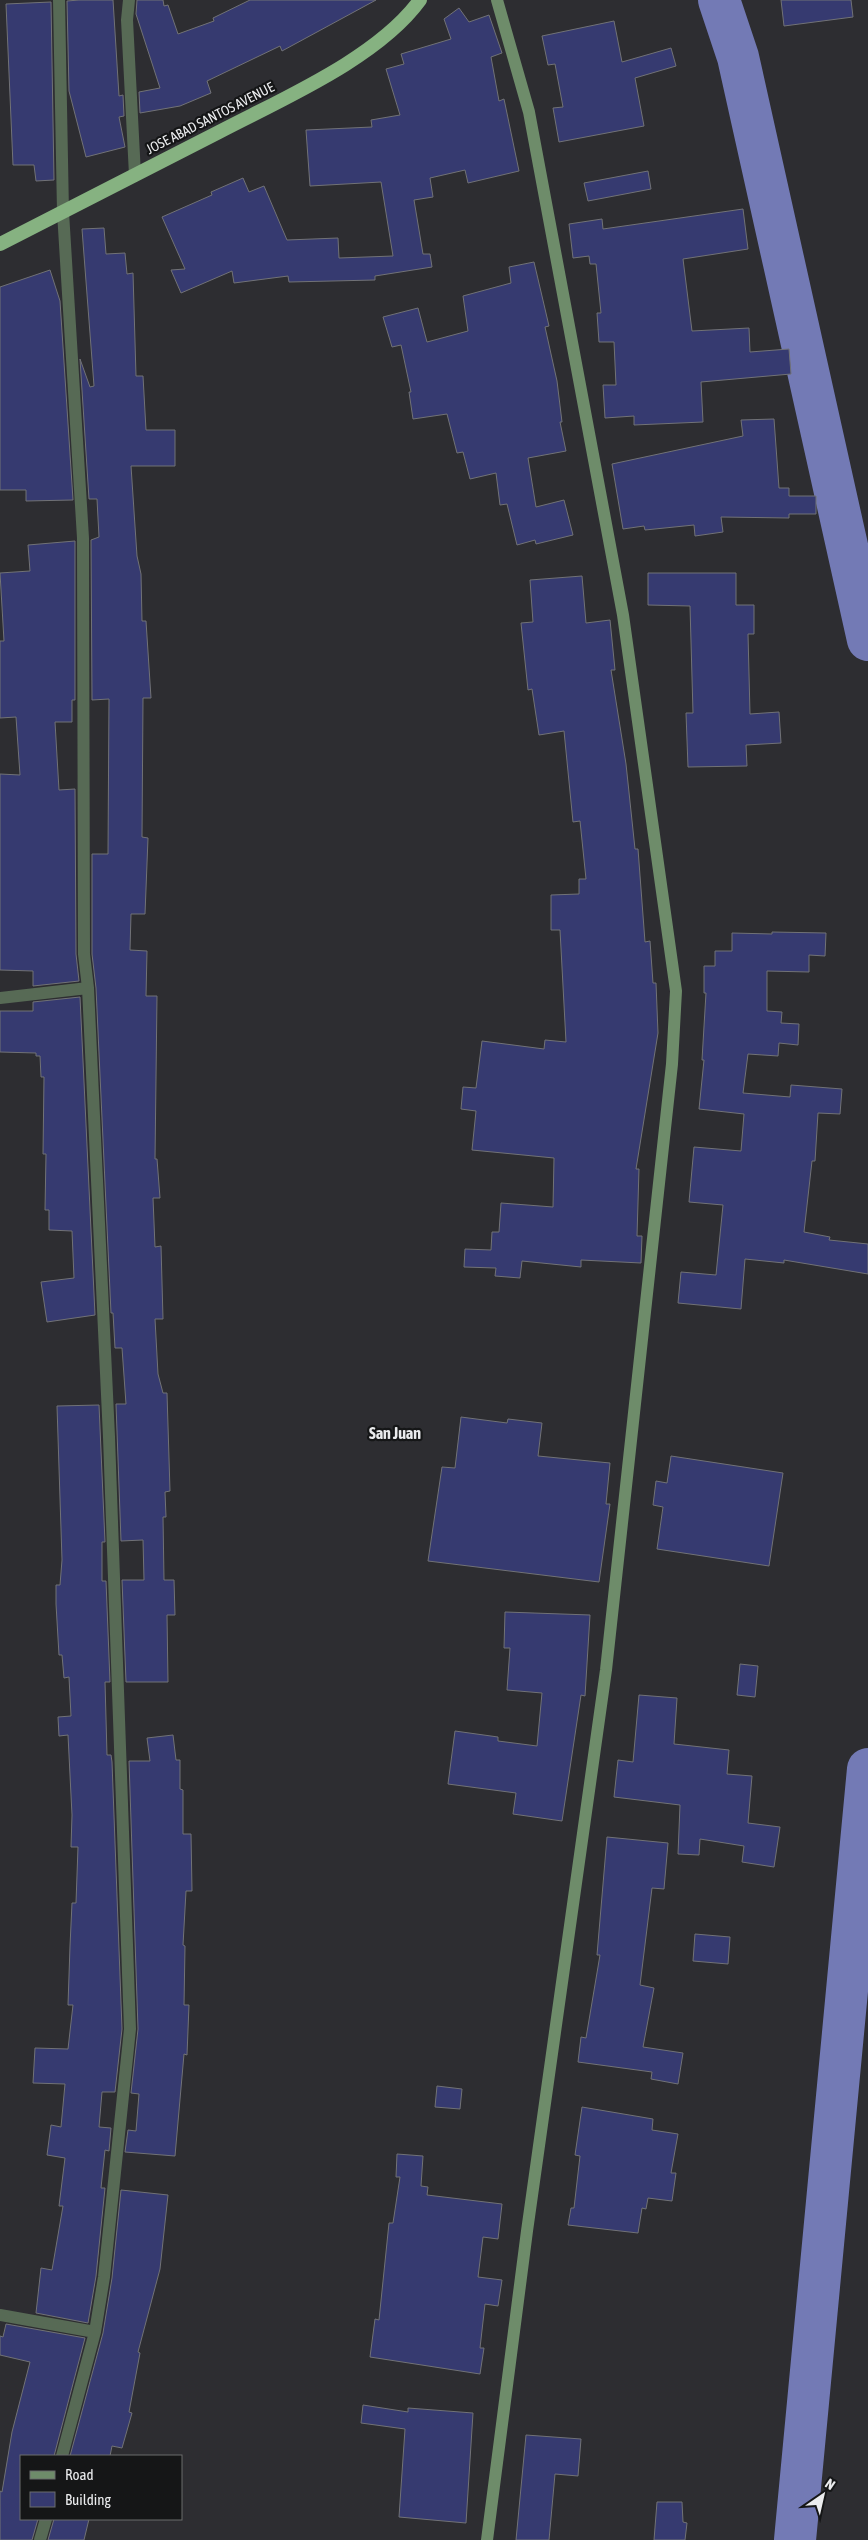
<svg xmlns="http://www.w3.org/2000/svg" width="868" height="2540" font-family="'Asap Condensed',sans-serif">
<rect width="100%" height="100%" fill="#2d2d31"/>
<g fill="none" stroke-linecap="round" stroke-linejoin="round">
<path stroke="#737ab5" stroke-width="42" d="M 719,0 L 738,57 L 868,640
M 795,2540 L 868,1769"/>
</g>
<path fill="#363a70" stroke="#717276" d="M 79,0 L 113,0 L 119,96 L 123,95 L 124,116 L 119,117 L 125,147 L 86,157 L 69,91 L 67,1 Z
M 137,0 L 163,0 L 164,6 L 168,5 L 178,34 L 214,21 L 213,18 L 250,0 L 376,0 L 282,51 L 280,46 L 207,81 L 211,93 L 180,106 L 140,113 L 139,92 L 160,88 L 136,14 Z
M 781,0 L 851,0 L 853,17 L 784,26 Z
M 51,2 L 54,180 L 36,181 L 34,165 L 13,165 L 6,4 Z
M 459,8 L 469,22 L 489,15 L 502,53 L 491,57 L 499,101 L 504,99 L 519,171 L 468,183 L 465,170 L 430,178 L 433,197 L 414,200 L 423,254 L 430,254 L 432,267 L 375,276 L 375,280 L 289,282 L 288,276 L 234,283 L 232,271 L 181,293 L 171,270 L 185,269 L 162,217 L 212,195 L 211,192 L 243,178 L 249,192 L 264,186 L 287,240 L 338,238 L 339,258 L 393,256 L 381,182 L 310,186 L 306,130 L 372,127 L 371,120 L 400,115 L 386,69 L 404,64 L 401,54 L 451,39 L 444,19 Z
M 614,21 L 622,62 L 671,48 L 676,66 L 635,78 L 644,126 L 559,142 L 553,108 L 563,107 L 555,64 L 548,65 L 542,36 Z
M 648,171 L 651,189 L 588,201 L 584,183 Z
M 743,209 L 748,249 L 683,259 L 692,331 L 749,328 L 750,352 L 789,349 L 791,374 L 701,382 L 703,422 L 634,425 L 634,416 L 605,418 L 603,385 L 616,385 L 614,342 L 599,342 L 597,313 L 601,313 L 596,264 L 590,264 L 589,256 L 573,258 L 569,224 L 602,219 L 603,229 Z
M 104,228 L 106,254 L 125,253 L 127,274 L 133,273 L 136,376 L 143,376 L 146,430 L 175,430 L 175,466 L 131,466 L 137,556 L 141,574 L 142,621 L 146,621 L 151,698 L 143,698 L 142,837 L 148,838 L 145,914 L 131,914 L 130,950 L 147,951 L 146,996 L 157,996 L 155,1159 L 157,1159 L 160,1198 L 153,1198 L 155,1247 L 161,1246 L 163,1319 L 155,1319 L 158,1374 L 163,1393 L 167,1393 L 170,1491 L 165,1492 L 166,1517 L 163,1517 L 164,1580 L 174,1580 L 175,1615 L 167,1615 L 168,1682 L 126,1682 L 122,1580 L 144,1580 L 143,1540 L 121,1541 L 116,1404 L 126,1404 L 122,1348 L 115,1348 L 113,1313 L 111,1313 L 96,988 L 92,954 L 92,854 L 108,854 L 109,699 L 92,700 L 91,540 L 99,537 L 97,499 L 89,499 L 80,359 L 90,387 L 94,386 L 82,229 Z
M 534,262 L 549,326 L 545,327 L 557,381 L 562,422 L 560,422 L 566,451 L 528,458 L 536,507 L 564,500 L 573,535 L 536,544 L 535,540 L 517,545 L 507,504 L 500,505 L 496,473 L 470,479 L 463,452 L 457,453 L 447,414 L 413,419 L 409,392 L 411,392 L 401,345 L 392,347 L 383,317 L 418,308 L 427,342 L 468,331 L 463,296 L 511,283 L 509,267 Z
M 50,270 L 60,301 L 73,500 L 26,501 L 26,490 L 0,490 L 0,287 Z
M 774,419 L 779,488 L 789,488 L 789,496 L 816,496 L 816,514 L 789,514 L 789,518 L 721,517 L 723,532 L 695,536 L 694,525 L 645,530 L 644,526 L 623,529 L 612,464 L 743,436 L 741,420 Z
M 75,541 L 75,700 L 72,700 L 72,722 L 55,722 L 59,790 L 75,789 L 76,954 L 79,981 L 33,986 L 33,971 L 0,970 L 0,774 L 20,775 L 16,717 L 0,718 L 0,641 L 4,641 L 0,573 L 30,571 L 28,545 Z
M 648,573 L 736,573 L 736,605 L 754,605 L 754,634 L 748,634 L 750,714 L 779,712 L 781,743 L 746,745 L 747,766 L 688,767 L 686,713 L 693,713 L 690,606 L 648,605 Z
M 582,576 L 586,623 L 610,620 L 615,670 L 611,670 L 626,764 L 635,849 L 638,849 L 645,942 L 650,941 L 653,983 L 656,983 L 658,1033 L 636,1169 L 639,1169 L 637,1236 L 642,1236 L 641,1263 L 581,1260 L 581,1267 L 522,1261 L 520,1278 L 495,1276 L 496,1268 L 464,1267 L 465,1249 L 491,1250 L 492,1232 L 499,1232 L 501,1203 L 553,1207 L 554,1158 L 472,1150 L 476,1111 L 461,1109 L 463,1087 L 476,1088 L 482,1041 L 544,1049 L 545,1040 L 566,1042 L 560,930 L 551,930 L 551,895 L 579,894 L 579,879 L 586,879 L 580,821 L 573,822 L 564,731 L 539,735 L 532,689 L 528,690 L 521,623 L 533,622 L 530,580 Z
M 772,932 L 826,933 L 825,956 L 809,955 L 809,972 L 767,971 L 767,1011 L 782,1012 L 781,1023 L 799,1024 L 798,1045 L 779,1043 L 778,1056 L 748,1054 L 743,1093 L 790,1097 L 791,1085 L 842,1089 L 840,1114 L 818,1113 L 815,1161 L 812,1161 L 804,1232 L 830,1237 L 829,1240 L 868,1244 L 868,1274 L 784,1260 L 784,1263 L 745,1259 L 741,1309 L 678,1303 L 681,1272 L 716,1275 L 723,1205 L 689,1202 L 694,1147 L 741,1151 L 744,1114 L 699,1109 L 704,1060 L 702,1060 L 706,993 L 704,993 L 704,966 L 715,966 L 715,951 L 732,951 L 732,933 L 772,934 Z
M 80,997 L 95,1315 L 47,1322 L 41,1282 L 74,1278 L 72,1231 L 49,1230 L 49,1210 L 45,1210 L 46,1154 L 43,1154 L 44,1077 L 41,1077 L 40,1056 L 36,1056 L 36,1053 L 0,1052 L 0,1011 L 33,1011 L 33,1002 Z
M 99,1405 L 105,1542 L 102,1542 L 102,1581 L 106,1581 L 110,1682 L 105,1682 L 107,1755 L 111,1755 L 112,1762 L 122,2029 L 115,2092 L 102,2092 L 99,2127 L 111,2128 L 109,2151 L 105,2150 L 101,2188 L 105,2188 L 96,2276 L 88,2323 L 36,2313 L 41,2268 L 52,2270 L 63,2206 L 59,2206 L 65,2158 L 47,2155 L 51,2125 L 61,2127 L 65,2084 L 33,2083 L 35,2048 L 68,2049 L 73,2005 L 68,2005 L 70,1946 L 72,1903 L 76,1903 L 78,1847 L 71,1847 L 72,1815 L 68,1735 L 59,1736 L 58,1717 L 71,1716 L 69,1677 L 64,1678 L 62,1655 L 59,1655 L 56,1604 L 56,1585 L 60,1585 L 62,1560 L 57,1406 Z
M 461,1417 L 507,1423 L 508,1419 L 542,1423 L 538,1456 L 610,1463 L 606,1504 L 610,1504 L 599,1582 L 428,1561 L 442,1467 L 455,1468 Z
M 671,1456 L 783,1473 L 769,1566 L 657,1549 L 663,1507 L 653,1505 L 656,1481 L 667,1483 Z
M 505,1612 L 590,1615 L 585,1696 L 581,1695 L 562,1821 L 513,1814 L 516,1793 L 448,1784 L 455,1731 L 498,1737 L 498,1741 L 537,1746 L 542,1693 L 507,1690 L 510,1648 L 504,1648 Z
M 740,1664 L 758,1666 L 755,1697 L 737,1695 Z
M 639,1695 L 677,1698 L 674,1744 L 729,1750 L 727,1774 L 752,1776 L 748,1823 L 780,1827 L 774,1867 L 742,1862 L 744,1846 L 700,1839 L 699,1855 L 678,1854 L 680,1805 L 614,1797 L 618,1760 L 633,1762 Z
M 173,1735 L 176,1760 L 180,1760 L 180,1789 L 183,1790 L 183,1834 L 191,1834 L 192,1891 L 186,1891 L 183,1945 L 185,1946 L 184,2005 L 189,2005 L 187,2055 L 184,2054 L 175,2156 L 125,2152 L 128,2130 L 136,2131 L 139,2094 L 131,2093 L 138,2029 L 129,1761 L 150,1761 L 147,1738 Z
M 607,1837 L 668,1843 L 664,1889 L 652,1888 L 640,1985 L 654,1988 L 643,2047 L 683,2053 L 678,2084 L 651,2079 L 652,2072 L 578,2062 L 581,2037 L 586,2038 L 600,1955 L 597,1955 Z
M 695,1934 L 730,1937 L 728,1964 L 693,1961 Z
M 437,2086 L 462,2089 L 460,2109 L 435,2107 Z
M 582,2107 L 653,2119 L 652,2130 L 678,2134 L 671,2173 L 676,2173 L 672,2201 L 648,2198 L 646,2209 L 642,2208 L 638,2233 L 568,2225 L 571,2208 L 574,2208 L 580,2156 L 575,2155 Z
M 397,2154 L 423,2156 L 421,2186 L 428,2187 L 427,2195 L 502,2204 L 498,2239 L 483,2237 L 478,2277 L 502,2280 L 498,2306 L 485,2304 L 480,2348 L 484,2348 L 480,2374 L 370,2357 L 375,2319 L 379,2320 L 389,2223 L 393,2223 L 400,2177 L 396,2177 Z
M 121,2190 L 168,2195 L 160,2269 L 138,2352 L 140,2353 L 129,2412 L 132,2413 L 122,2448 L 112,2446 L 110,2456 L 70,2456 L 103,2333 L 112,2278 Z
M 6,2324 L 85,2338 L 54,2456 L 21,2456 L 21,2519 L 38,2519 L 32,2540 L 0,2540 L 0,2491 L 2,2492 L 12,2432 L 30,2362 L 0,2355 L 0,2336 L 3,2337 Z
M 363,2405 L 408,2412 L 408,2408 L 473,2413 L 466,2523 L 399,2517 L 405,2429 L 361,2423 Z
M 526,2435 L 581,2439 L 578,2476 L 555,2474 L 549,2540 L 516,2540 Z
M 657,2502 L 682,2502 L 683,2522 L 687,2523 L 685,2540 L 654,2540 Z
M 54,2519 L 89,2519 L 84,2540 L 48,2540 Z"/>
<g fill="none" stroke-linecap="round" stroke-linejoin="round">
<path stroke="#576a55" stroke-width="12" d="M 59,0 L 63,212 L 83,538 L 84,954 L 88,988 L 109,1437 L 130,2029 L 104,2277 L 95,2332 L 62,2456
M 129,0 L 127,20 L 135,175
M 0,998 L 88,988
M 0,2315 L 95,2332
M 40,2540 L 46,2519"/>
<path stroke="#6e8c6a" stroke-width="12" d="M 487,2540 L 527,2231 L 606,1670 L 672,1064 L 676,991 L 623,615 L 529,112 L 497,0"/>
<path stroke="#86b281" stroke-width="14" d="M 0,244 C 73,207 146,169 219,132 C 282,99 378,58 420,0"/>
</g>
<g text-anchor="middle" stroke-width="4.5" stroke-linejoin="round" paint-order="stroke">
<g font-size="14" fill="#ebecee" stroke="#151617">
<text transform="translate(210 118) rotate(-27)" y="5">JOSE ABAD SANTOS AVENUE</text>
</g>
<g font-size="16" font-weight="bold" fill="#ebecee" stroke="#151617">
<text x="395" y="1439">San Juan</text>
</g>
</g>
<rect x="20" y="2455" width="162" height="65" fill="#151617" stroke="#6b6c6d"/>
<rect x="30" y="2471" width="25" height="8" fill="#6e8c6a" stroke="#6b6c6d"/>
<text x="65" y="2480" font-size="15" fill="#ebecee">Road</text>
<rect x="30" y="2492" width="25" height="15" fill="#363a70" stroke="#6b6c6d"/>
<text x="65" y="2505" font-size="15" fill="#ebecee">Building</text>
<g transform="translate(823 2495) rotate(34)" stroke="#151617" stroke-width="4" paint-order="stroke">
<path d="M0-4L9 19L0 12L-9 19Z" fill="#ebecee"/>
<text y="-8" font-size="14" font-weight="bold" text-anchor="middle" fill="#ebecee">N</text>
</g>
</svg>
